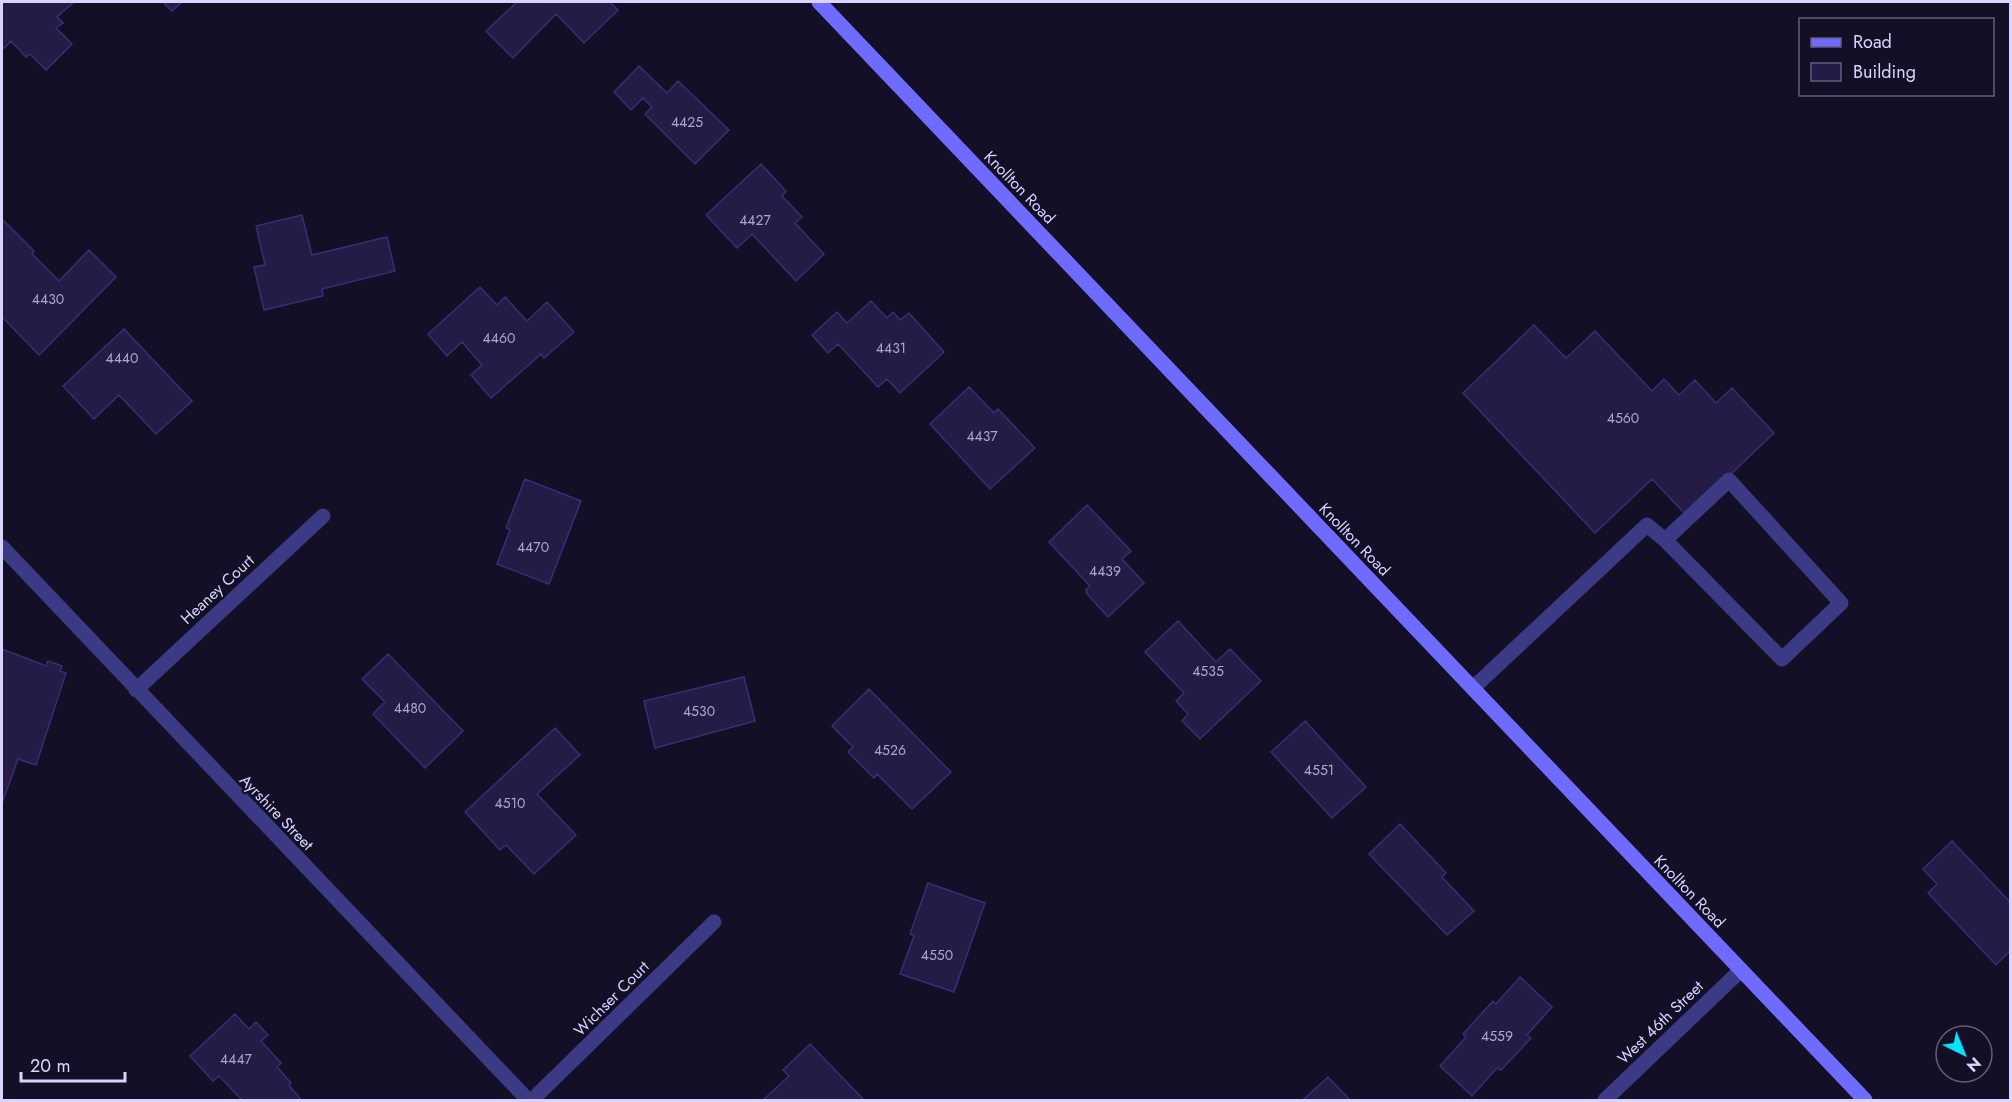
<svg xmlns="http://www.w3.org/2000/svg" width="2012" height="1102" font-family="Jost,sans-serif">
<rect width="100%" height="100%" fill="#130f26"/>
<path fill="#241b47" stroke="#3b2d73" stroke-width="1.5" d="M 4,2 L 74,2 L 57,17 L 63,23 L 56,28 L 72,44 L 46,70 L 30,54 L 26,57 L 11,41 L 2,50 L 2,4 Z
M 163,2 L 182,2 L 172,11 Z
M 517,2 L 610,2 L 618,10 L 584,43 L 556,14 L 513,58 L 486,31 Z
M 639,66 L 667,93 L 678,81 L 729,130 L 695,164 L 645,114 L 652,107 L 643,98 L 631,110 L 614,92 Z
M 761,164 L 786,191 L 782,196 L 802,217 L 795,223 L 824,254 L 796,281 L 752,234 L 737,248 L 706,215 Z
M 302,215 L 312,255 L 387,237 L 395,271 L 322,289 L 323,296 L 264,310 L 254,267 L 265,265 L 256,226 Z
M 2,219 L 34,251 L 32,254 L 59,281 L 89,250 L 116,277 L 39,355 L 2,317 Z
M 480,287 L 497,305 L 505,297 L 527,321 L 547,302 L 574,332 L 544,358 L 541,354 L 491,398 L 471,375 L 482,365 L 462,342 L 447,356 L 428,334 Z
M 871,301 L 887,318 L 893,312 L 900,320 L 909,313 L 944,352 L 900,393 L 887,379 L 878,387 L 838,344 L 828,353 L 812,335 L 837,312 L 847,323 Z
M 1534,325 L 1566,358 L 1595,331 L 1652,391 L 1664,379 L 1679,395 L 1695,380 L 1716,403 L 1732,388 L 1774,433 L 1687,516 L 1652,479 L 1595,533 L 1463,393 Z
M 124,329 L 192,401 L 156,434 L 119,395 L 94,419 L 63,386 Z
M 969,387 L 994,413 L 998,409 L 1035,448 L 990,489 L 930,424 Z
M 525,479 L 581,501 L 549,584 L 497,564 L 510,530 L 506,528 Z
M 1087,505 L 1131,551 L 1122,559 L 1144,583 L 1108,617 L 1087,594 L 1086,590 L 1090,586 L 1049,542 Z
M 1178,621 L 1216,662 L 1230,649 L 1261,681 L 1200,739 L 1182,721 L 1188,714 L 1176,701 L 1184,693 L 1145,652 Z
M 2,649 L 46,666 L 48,661 L 62,666 L 60,671 L 66,673 L 36,765 L 18,759 L 2,803 Z
M 388,654 L 463,731 L 425,768 L 373,714 L 385,702 L 362,679 Z
M 744,677 L 755,721 L 655,748 L 644,701 Z
M 869,689 L 951,772 L 912,809 L 877,774 L 874,778 L 848,752 L 853,747 L 832,726 Z
M 1305,721 L 1366,787 L 1332,818 L 1271,752 Z
M 555,728 L 580,755 L 537,794 L 576,835 L 534,874 L 506,845 L 500,850 L 465,812 Z
M 1400,824 L 1446,873 L 1442,877 L 1474,911 L 1447,935 L 1369,854 Z
M 1952,841 L 2010,902 L 2010,951 L 1996,965 L 1928,893 L 1937,884 L 1923,869 Z
M 928,883 L 985,903 L 954,992 L 900,974 L 914,936 L 910,934 Z
M 1520,977 L 1552,1007 L 1527,1035 L 1531,1038 L 1501,1070 L 1497,1068 L 1472,1096 L 1440,1066 L 1466,1037 L 1463,1034 L 1493,1001 L 1496,1004 Z
M 235,1014 L 249,1029 L 256,1022 L 268,1035 L 261,1041 L 281,1063 L 277,1067 L 291,1083 L 289,1085 L 301,1100 L 242,1100 L 219,1076 L 213,1081 L 190,1056 Z
M 810,1044 L 864,1100 L 763,1100 L 789,1076 L 783,1070 Z
M 1328,1077 L 1350,1100 L 1303,1100 Z"/>
<g fill="none" stroke-linecap="round" stroke-linejoin="round">
<path stroke="#3d3a85" stroke-width="15" d="M 1473,688 L 1647,525 L 1665,540 L 1729,480 L 1841,603 L 1782,659 L 1665,540"/>
<path stroke="#3d3a85" stroke-width="15" d="M 2,547 L 528,1100
M 136,690 L 323,516
M 532,1100 L 714,922
M 1605,1100 L 1741,970"/>
<path stroke="#6f6bff" stroke-width="15" d="M 819,2 L 1865,1100"/>
</g>
<g text-anchor="middle" stroke-width="4.5" stroke-linejoin="round" paint-order="stroke">
<g font-size="14" fill="#aca6d1">
<text x="687" y="127">4425</text>
<text x="755" y="225">4427</text>
<text x="48" y="304">4430</text>
<text x="499" y="343">4460</text>
<text x="891" y="353">4431</text>
<text x="122" y="363">4440</text>
<text x="1623" y="423">4560</text>
<text x="982" y="441">4437</text>
<text x="533" y="552">4470</text>
<text x="1105" y="576">4439</text>
<text x="1208" y="676">4535</text>
<text x="410" y="713">4480</text>
<text x="699" y="716">4530</text>
<text x="890" y="755">4526</text>
<text x="1319" y="775">4551</text>
<text x="510" y="808">4510</text>
<text x="937" y="960">4550</text>
<text x="1497" y="1041">4559</text>
<text x="236" y="1064">4447</text>
</g>
<g font-size="16" fill="#d9d4ff" stroke="#130f26">
<text transform="translate(1020 187) rotate(46)" y="6">Knollton Road</text>
<text transform="translate(1355 539) rotate(46)" y="6">Knollton Road</text>
<text transform="translate(217 589) rotate(-43)" y="6">Heaney Court</text>
<text transform="translate(277 812) rotate(46)" y="6">Ayrshire Street</text>
<text transform="translate(1690 891) rotate(46)" y="6">Knollton Road</text>
<text transform="translate(611 998) rotate(-45)" y="6">Wichser Court</text>
<text transform="translate(1660 1022) rotate(-44)" y="6">West 46th Street</text>
</g>
</g>
<rect width="2012" height="1102" fill="none" stroke="#d9d4ff" stroke-width="6"/>
<rect x="1799" y="18" width="195" height="78" fill="#130f26" stroke="#625e7d" stroke-width="1.5"/>
<rect x="1811" y="38" width="30" height="9" fill="#6f6bff" stroke="#625e7d" stroke-width="1.5"/>
<text x="1853" y="48" font-size="18" fill="#d9d4ff">Road</text>
<rect x="1811" y="63" width="30" height="18" fill="#241b47" stroke="#625e7d" stroke-width="1.5"/>
<text x="1853" y="78" font-size="18" fill="#d9d4ff">Building</text>
<g transform="translate(1964 1054) rotate(137)"><circle r="28" fill="#130f26" stroke="#625e7d" stroke-width="1.5"/>
<path d="M0-4.5L10 22L0 15L-10 22Z" fill="#00e5ff"/>
<text y="-9" font-size="16" font-weight="bold" text-anchor="middle" fill="#d9d4ff">N</text>
</g>
<path d="M21 1072v9h104v-9" fill="none" stroke="#d9d4ff" stroke-width="3"/>
<text x="30" y="1072" font-size="18" fill="#d9d4ff" stroke="#130f26" stroke-width="4.5" paint-order="stroke">20 m</text>
</svg>
